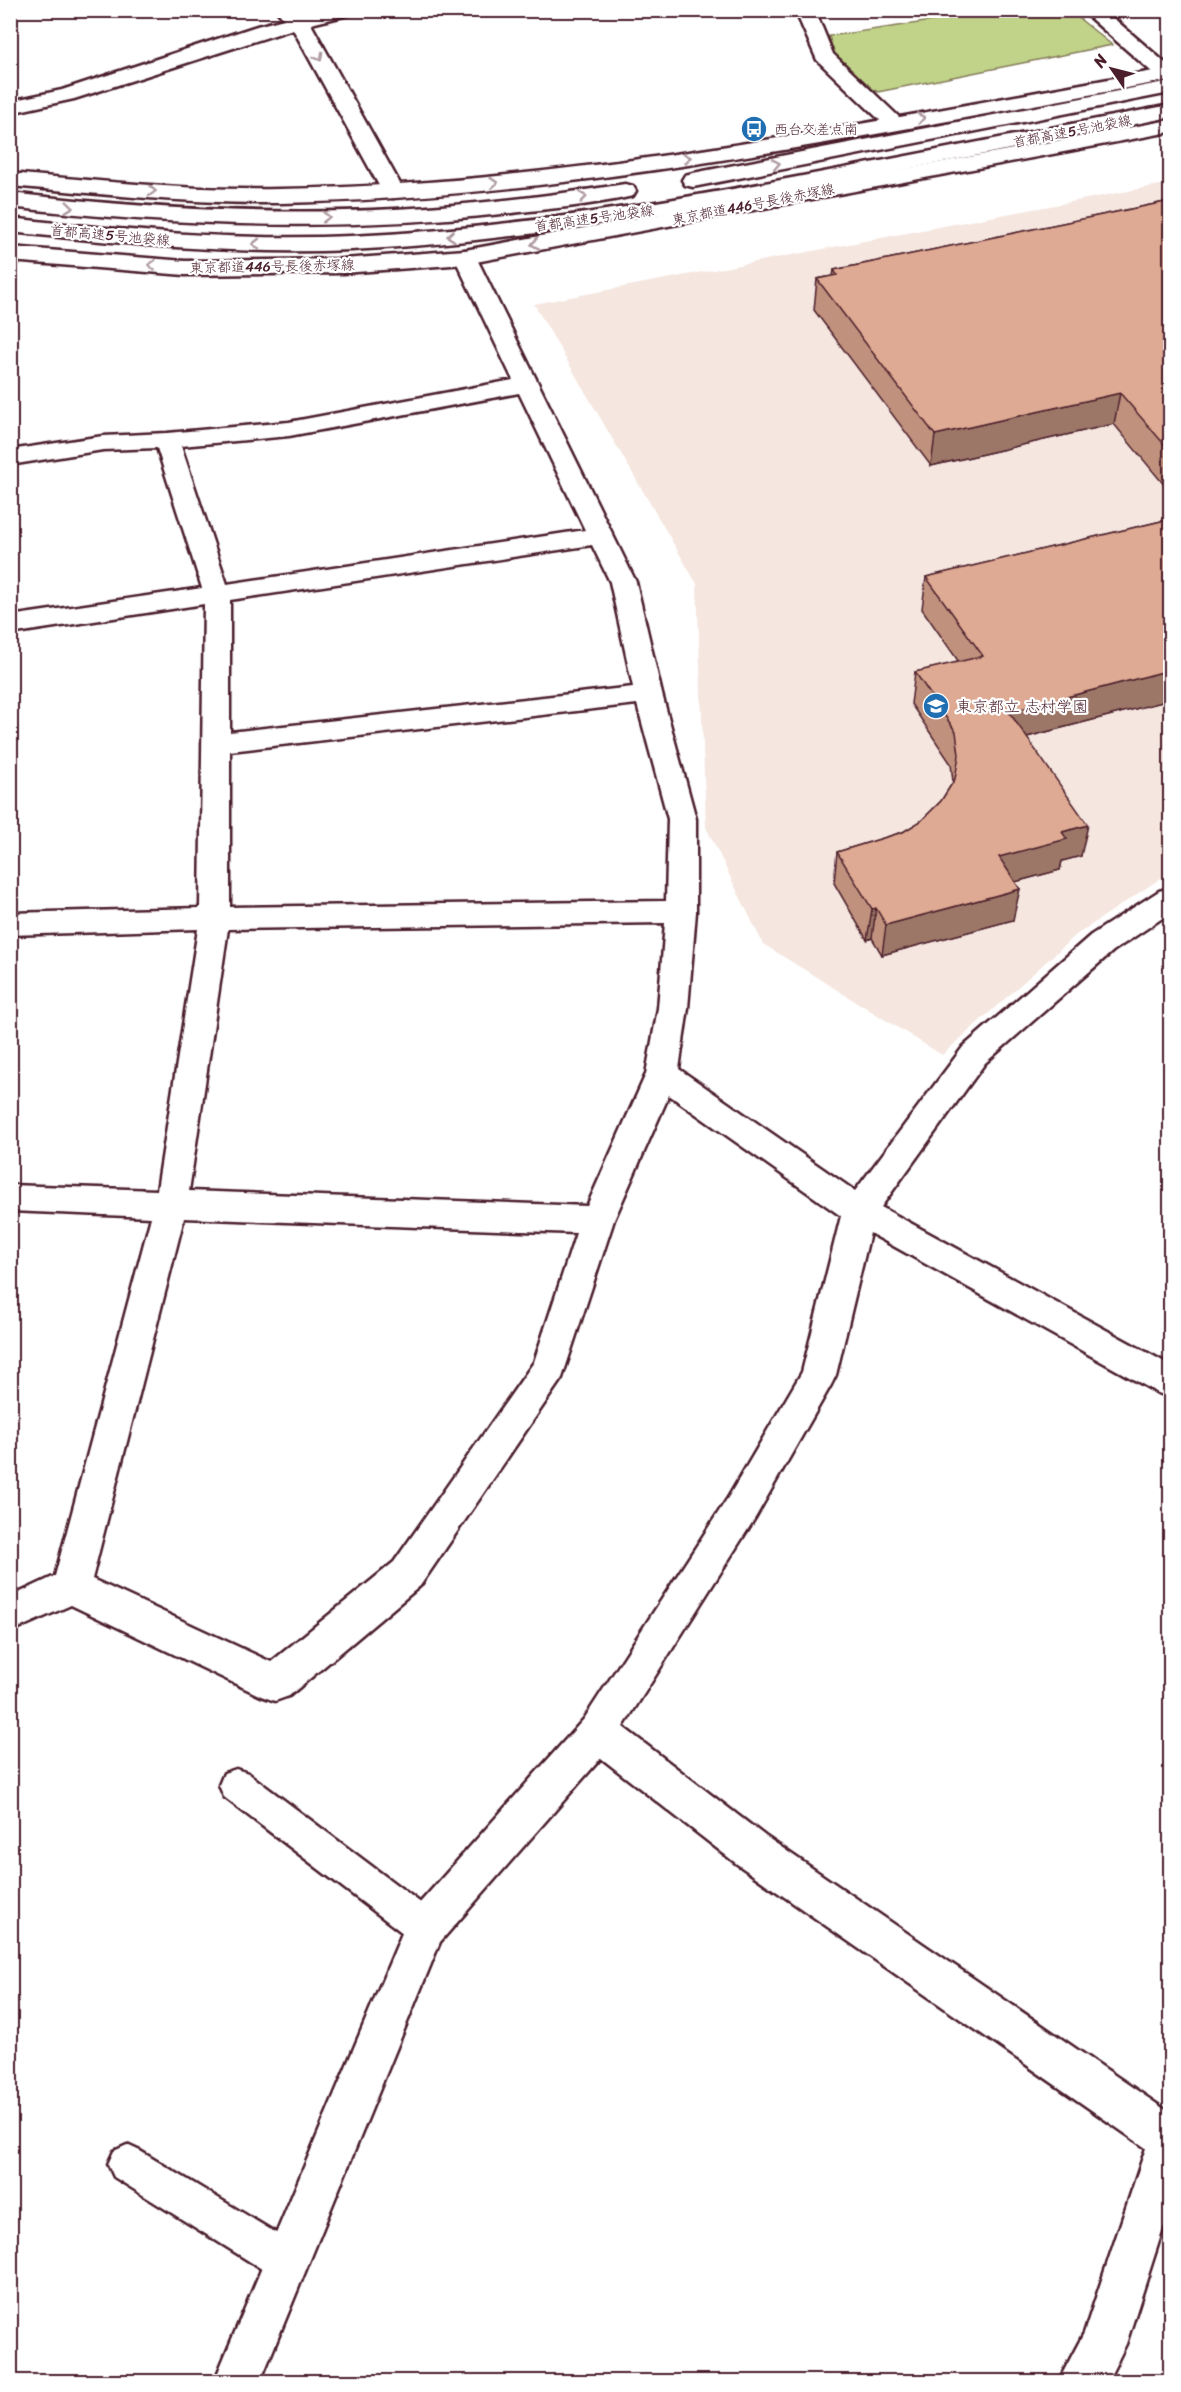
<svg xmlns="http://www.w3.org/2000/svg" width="1181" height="2392" font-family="Sriracha,'Klee One',sans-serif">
<rect width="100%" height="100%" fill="#fff"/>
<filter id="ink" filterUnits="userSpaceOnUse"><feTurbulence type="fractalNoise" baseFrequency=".0167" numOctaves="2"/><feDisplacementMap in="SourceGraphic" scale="12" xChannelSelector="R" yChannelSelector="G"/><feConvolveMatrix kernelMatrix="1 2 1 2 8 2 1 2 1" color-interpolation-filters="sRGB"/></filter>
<g filter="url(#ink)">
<path fill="#f5e6df" d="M 1170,183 L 1170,872 L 1076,935 L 942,1055 L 763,944 L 706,827 L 697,584 L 534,304 Z"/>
<path fill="#c0d388" stroke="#85795a" stroke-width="1.5" d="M 1070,11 L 1112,45 L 878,92 L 870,88 L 834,54 L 829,36 L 1001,11 Z"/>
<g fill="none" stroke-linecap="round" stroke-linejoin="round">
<g stroke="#4a1f2b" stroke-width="5">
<path id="lane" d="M 236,1769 L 248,1773 L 438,1916 L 443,1928 L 438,1940 L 425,1946 L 412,1940 L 224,1797 L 219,1785 L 224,1773 Z
M 127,2145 L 140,2151 L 301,2248 L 306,2262 L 301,2276 L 287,2281 L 273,2276 L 114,2177 L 108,2164 L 114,2151 Z"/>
</g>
<g stroke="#4a1f2b" stroke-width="5">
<path id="street" d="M 276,10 L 299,10 L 303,14 L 319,10 L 355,10 L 352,14 L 311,24 L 404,191 L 401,196 L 393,198 L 385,196 L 382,191 L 293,29 L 74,99 L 10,113 L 10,101 L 62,90 L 257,26 L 284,19 Z
M 795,10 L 815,10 L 833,54 L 901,119 L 905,123 L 901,127 L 894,129 L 887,127 L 817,60 Z
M 1081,10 L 1104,10 L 1170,67 L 1170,80 L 1160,79 Z
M 465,250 L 473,252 L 476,257 L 636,582 L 662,694 L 696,819 L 696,912 L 688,1008 L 679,1069 L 855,1191 L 963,1047 L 1091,935 L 1159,891 L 1170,888 L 1170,913 L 1113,951 L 985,1063 L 881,1207 L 1170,1365 L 1170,1397 L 1158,1393 L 870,1233 L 836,1375 L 831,1385 L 755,1518 L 623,1727 L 765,1836 L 1170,2113 L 1170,2207 L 1126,2344 L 1107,2382 L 1058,2382 L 1084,2333 L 1146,2148 L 737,1864 L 601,1758 L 440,1942 L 260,2382 L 214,2382 L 410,1914 L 584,1719 L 729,1496 L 802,1372 L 841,1216 L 669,1095 L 614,1220 L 562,1378 L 420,1586 L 289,1696 L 275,1701 L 261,1696 L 71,1605 L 10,1632 L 10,1597 L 55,1576 L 151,1217 L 10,1211 L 10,1185 L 157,1190 L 198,929 L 10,935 L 10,913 L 200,908 L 204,604 L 10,634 L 10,616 L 202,588 L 157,448 L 103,450 L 10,465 L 10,450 L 103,436 L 167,433 L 289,422 L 513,380 L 454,257 L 457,252 ZM 519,393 L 585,530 L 227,584 L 181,446 L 289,436 ZM 592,545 L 610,582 L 633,687 L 230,732 L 230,600 ZM 637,704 L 668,819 L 666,901 L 230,907 L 230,751 ZM 665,923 L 658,1008 L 646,1074 L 587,1206 L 189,1191 L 228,929 ZM 184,1218 L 576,1233 L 534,1362 L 394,1562 L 271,1662 L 92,1579 Z"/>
</g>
<g stroke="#4a1f2b" stroke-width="5">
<path id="secondary" d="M 1170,68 L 1170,80 C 875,133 581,197 280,203 C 190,204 100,194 10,186 L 10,173 C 100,181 190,191 280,189 C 580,184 875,120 1170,68 Z
M 1170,120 L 1170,132 L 465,264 L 343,273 L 185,275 L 10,261 L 10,247 L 185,261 L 343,259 L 465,250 Z"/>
</g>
<g stroke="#4a1f2b" stroke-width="5">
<path id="highway" d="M 1170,81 L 1170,93 L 693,187 L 685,185 L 682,180 L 685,175 L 693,173 Z
M 1170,105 L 1170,117 C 1059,140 947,161 835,183 C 675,213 514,242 351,250 C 237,255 124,244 10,232 L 10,218 C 124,231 237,241 351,236 C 512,229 671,201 829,171 C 943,149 1056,127 1170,105 Z
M 625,184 L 633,186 L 636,191 L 633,196 C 590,206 545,209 502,214 C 338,232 174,226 10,207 L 10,193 C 138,208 266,216 395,209 C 472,205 549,196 625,184 Z"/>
</g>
<use href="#lane" fill="#fff" fill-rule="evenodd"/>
<use href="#street" fill="#fff" fill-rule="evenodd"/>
<use href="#secondary" fill="#fff" fill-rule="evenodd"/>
<use href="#highway" fill="#fff" fill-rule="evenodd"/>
</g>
<path fill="#c0927e" stroke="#4a1f2b" stroke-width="1.5" d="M 1170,201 L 1170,492 L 1114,424 L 931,466 L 814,310 L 817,279 L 833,276 L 834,270 Z
M 1170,519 L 1170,700 L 1027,737 L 1081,856 L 1062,861 L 1060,870 L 1015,882 L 1013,920 L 882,955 L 872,938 L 867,940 L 834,883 L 837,852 L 903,832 L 921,821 L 941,801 L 953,782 L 951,764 L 911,704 L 915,672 L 959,662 L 922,609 L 926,577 Z"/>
<path fill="#9c7767" stroke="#4a1f2b" stroke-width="1.5" d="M 1120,393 L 1114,424 L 931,466 L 935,435 Z
M 1170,670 L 1170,700 L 1003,743 L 1009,712 Z
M 1088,825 L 1081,856 L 1062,861 L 1060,870 L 992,888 L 999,857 L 1062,832 Z
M 1020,889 L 1013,920 L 882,955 L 886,925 Z
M 876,908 L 872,938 L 867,940 L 872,909 Z"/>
<path fill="#dfaa93" stroke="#4a1f2b" stroke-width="1.5" d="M 1170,201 L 1170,451 L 1120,393 L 935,435 L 817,279 L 837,275 L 834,270 Z
M 1170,519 L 1170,670 L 1009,712 L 1088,825 L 1062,832 L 1067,839 L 999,857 L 1020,889 L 886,925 L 876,908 L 872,909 L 837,852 L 903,832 L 921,821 L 941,801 L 955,779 L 959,755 L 956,732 L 915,672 L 983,656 L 926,577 Z"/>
<defs><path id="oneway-chevron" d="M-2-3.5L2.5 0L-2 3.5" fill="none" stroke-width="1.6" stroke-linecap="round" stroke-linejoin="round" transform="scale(1.5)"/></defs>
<g stroke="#ae9aa0">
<use href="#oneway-chevron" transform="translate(319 57) rotate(61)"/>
<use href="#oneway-chevron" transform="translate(921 118) rotate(-10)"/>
<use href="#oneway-chevron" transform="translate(687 158) rotate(-9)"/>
<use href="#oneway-chevron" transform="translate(776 164) rotate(-11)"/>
<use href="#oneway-chevron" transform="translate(494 183) rotate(-5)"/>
<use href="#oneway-chevron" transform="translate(152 191) rotate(2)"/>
<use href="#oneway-chevron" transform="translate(583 197) rotate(-7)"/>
<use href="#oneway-chevron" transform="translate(69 207) rotate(6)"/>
<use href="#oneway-chevron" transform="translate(326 217) rotate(-1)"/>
<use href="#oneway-chevron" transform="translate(451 236) rotate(174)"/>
<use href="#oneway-chevron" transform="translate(256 244) rotate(-180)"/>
<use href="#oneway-chevron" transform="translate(535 244) rotate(169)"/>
<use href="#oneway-chevron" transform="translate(152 265) rotate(-176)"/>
</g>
</g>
<defs>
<g id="bus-disc" transform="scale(1.35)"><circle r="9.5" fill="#1f6fb2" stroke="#fff"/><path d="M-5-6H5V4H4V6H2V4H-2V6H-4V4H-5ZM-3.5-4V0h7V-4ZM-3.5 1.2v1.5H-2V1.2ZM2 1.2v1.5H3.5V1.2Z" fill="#fff"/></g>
<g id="school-disc" transform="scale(1.35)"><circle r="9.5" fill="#1f6fb2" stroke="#fff"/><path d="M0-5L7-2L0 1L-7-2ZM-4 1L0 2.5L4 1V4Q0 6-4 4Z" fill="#fff"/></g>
</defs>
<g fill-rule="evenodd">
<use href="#bus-disc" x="754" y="129"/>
<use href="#school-disc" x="936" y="706"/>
</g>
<g text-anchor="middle" stroke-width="4.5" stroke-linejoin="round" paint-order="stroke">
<g font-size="14" fill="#4a1f2b" stroke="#fff" text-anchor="start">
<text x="774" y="134">西台交差点南</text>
</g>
<g font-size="14" fill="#4a1f2b" stroke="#fff">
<text transform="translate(1072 131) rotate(-11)" y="5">首都高速5号池袋線</text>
<text transform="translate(753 204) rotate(-11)" y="5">東京都道446号長後赤塚線</text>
<text transform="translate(594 218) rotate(-8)" y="5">首都高速5号池袋線</text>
<text transform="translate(110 235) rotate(5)" y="5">首都高速5号池袋線</text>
<text transform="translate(272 266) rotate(-1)" y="5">東京都道446号長後赤塚線</text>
</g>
<g font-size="16" fill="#4a1f2b" stroke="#fff" text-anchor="start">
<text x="956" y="712">東京都立 志村学園</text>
</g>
</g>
<rect width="1181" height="2392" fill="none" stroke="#fff" stroke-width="36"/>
<rect x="18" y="18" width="1145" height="2356" fill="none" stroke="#4a1f2b" stroke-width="2" filter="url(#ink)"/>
<g transform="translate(1112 69) rotate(305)" stroke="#ffffff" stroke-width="4.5" paint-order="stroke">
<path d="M0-4.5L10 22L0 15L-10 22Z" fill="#4a1f2b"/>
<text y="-9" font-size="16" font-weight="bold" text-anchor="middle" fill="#4a1f2b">N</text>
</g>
</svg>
